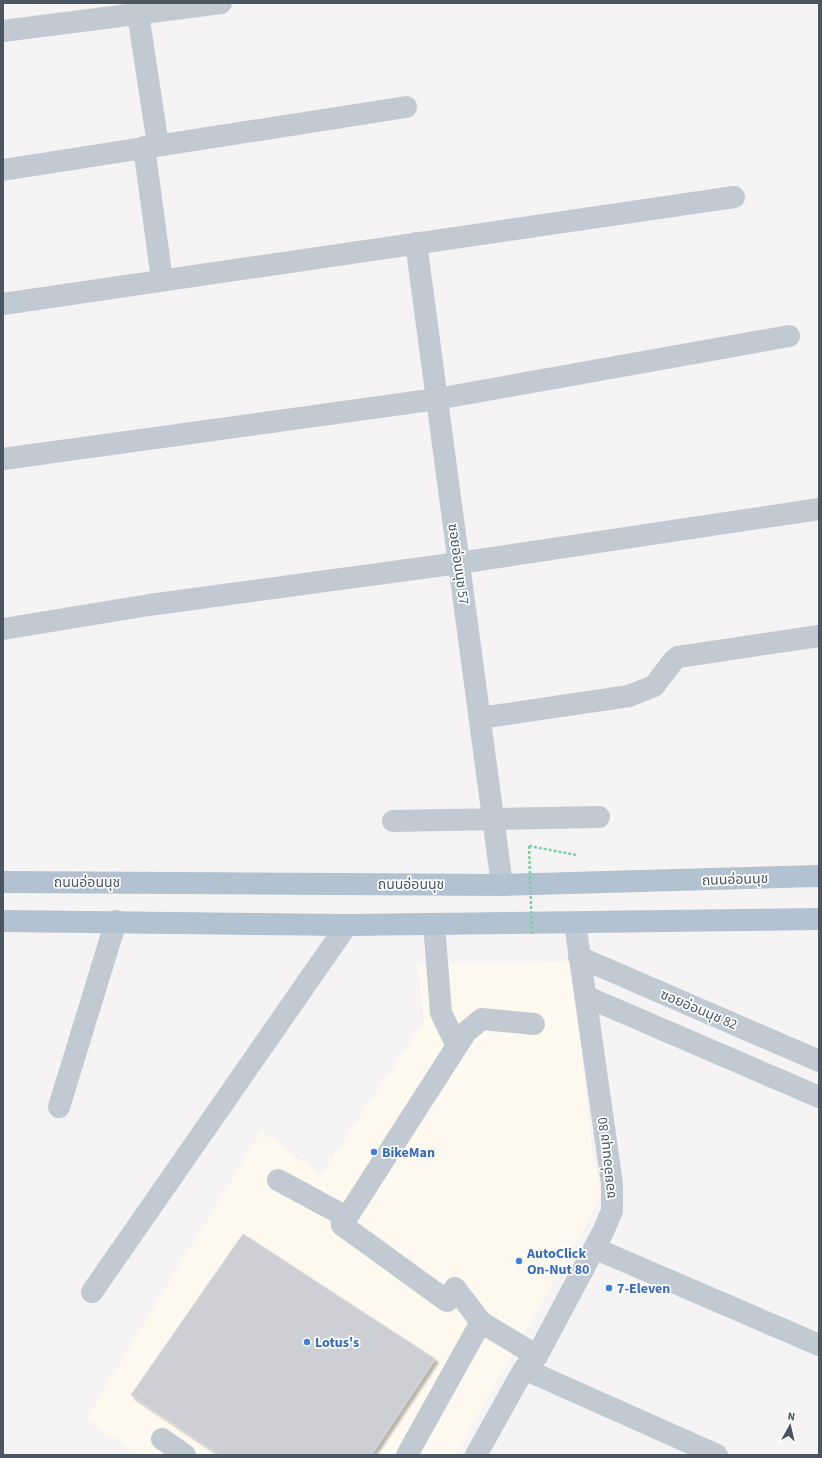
<svg xmlns="http://www.w3.org/2000/svg" width="822" height="1458" font-family="'Source Sans 3','Noto Sans Thai',sans-serif">
<defs>
<filter id="shadow"><feDropShadow dx="3.5" dy="3.5" stdDeviation="1" flood-color="#0004"/></filter>
</defs>
<rect width="100%" height="100%" fill="#f5f3f3"/>
<path fill="#fdf9ef" d="M 562,962 L 573,963 L 593,1159 L 602,1191 L 589,1220 L 455,1455 L 140,1455 L 86,1419 L 261,1131 L 321,1175 L 424,1022 L 418,964 Z"/>
<path fill="#cdcfd5" stroke="#d7d9de" filter="url(#shadow)" d="M 243,1234 L 435,1359 L 371,1455 L 220,1455 L 131,1395 Z"/>
<g fill="none" stroke-linecap="round" stroke-linejoin="round">
<path stroke="#7ad0a6" stroke-width="2.5" stroke-dasharray="3 2" stroke-linecap="butt" d="M 529,846 L 576,855"/>
<path stroke="#c1cad2" stroke-width="22" d="M 138,14 L 158,145
M 3,31 L 221,3
M 144,147 L 162,280
M 3,170 L 406,107
M 416,243 L 502,885
M 3,304 L 734,197
M 3,459 L 437,399 L 789,336
M 3,629 L 149,605 L 459,563 L 819,509
M 480,718 L 629,696 L 654,686 L 674,660 L 678,657 L 819,636
M 393,821 L 599,817
M 434,924 L 441,1013 L 457,1046
M 579,957 L 819,1061
M 585,996 L 819,1097
M 59,1107 L 116,921
M 278,1180 L 341,1214 L 342,1225 L 447,1301 L 455,1288 L 481,1322 L 407,1455
M 342,1225 L 466,1032 L 482,1019 L 534,1024
M 594,1248 L 819,1345
M 92,1292 L 347,925
M 481,1322 L 537,1356
M 524,1369 L 717,1455
M 162,1439 L 185,1455
M 476,1455 L 524,1369 L 537,1356 L 603,1232 L 612,1211 L 612,1184 L 575,923"/>
<path stroke="#b3c2d1" stroke-width="22" d="M 3,882 L 502,885 L 819,876
M 3,921 L 347,925 L 819,919"/>
<path stroke="#7ad0a6" stroke-width="2.5" stroke-dasharray="3 2" stroke-linecap="butt" d="M 529,846 L 532,936"/>
</g>
<g fill="#3f7fe0" stroke="#fff" stroke-width="1.5">
<circle cx="374" cy="1152" r="4"/>
<circle cx="519" cy="1261" r="4"/>
<circle cx="609" cy="1288" r="4"/>
<circle cx="307" cy="1342" r="4"/>
</g>
<g text-anchor="middle" stroke-width="3.5" stroke-linejoin="round" paint-order="stroke">
<g font-size="14" fill="#4a5661" stroke="#fff">
<text transform="translate(459 564) rotate(82)" y="5">ซอยอ่อนนุช 57</text>
<text transform="translate(735 879) rotate(-2)" y="5">ถนนอ่อนนุช</text>
<text x="87" y="887">ถนนอ่อนนุช</text>
<text x="411" y="889">ถนนอ่อนนุช</text>
<text transform="translate(699 1009) rotate(23)" y="5">ซอยอ่อนนุช 82</text>
<text transform="translate(606 1158) rotate(-96)" y="5">ซอยอ่อนนุช 80</text>
</g>
<g font-size="14" font-weight="bold" fill="#366cbe" stroke="#fff" text-anchor="start">
<text x="382" y="1157">BikeMan</text>
<text x="527" y="1258">AutoClick<tspan x="527" dy="16">On-Nut 80</tspan></text>
<text x="617" y="1293">7-Eleven</text>
<text x="315" y="1347">Lotus's</text>
</g>
</g>
<rect width="822" height="1458" fill="none" stroke="#4a5661" stroke-width="8"/>
<g transform="translate(790 1426) rotate(8)" stroke="#ffffff" stroke-width="3" paint-order="stroke">
<path d="M0-3L7 15L0 10L-7 15Z" fill="#4a5661"/>
<text y="-6" font-size="11" font-weight="bold" text-anchor="middle" fill="#4a5661">N</text>
</g>
</svg>
